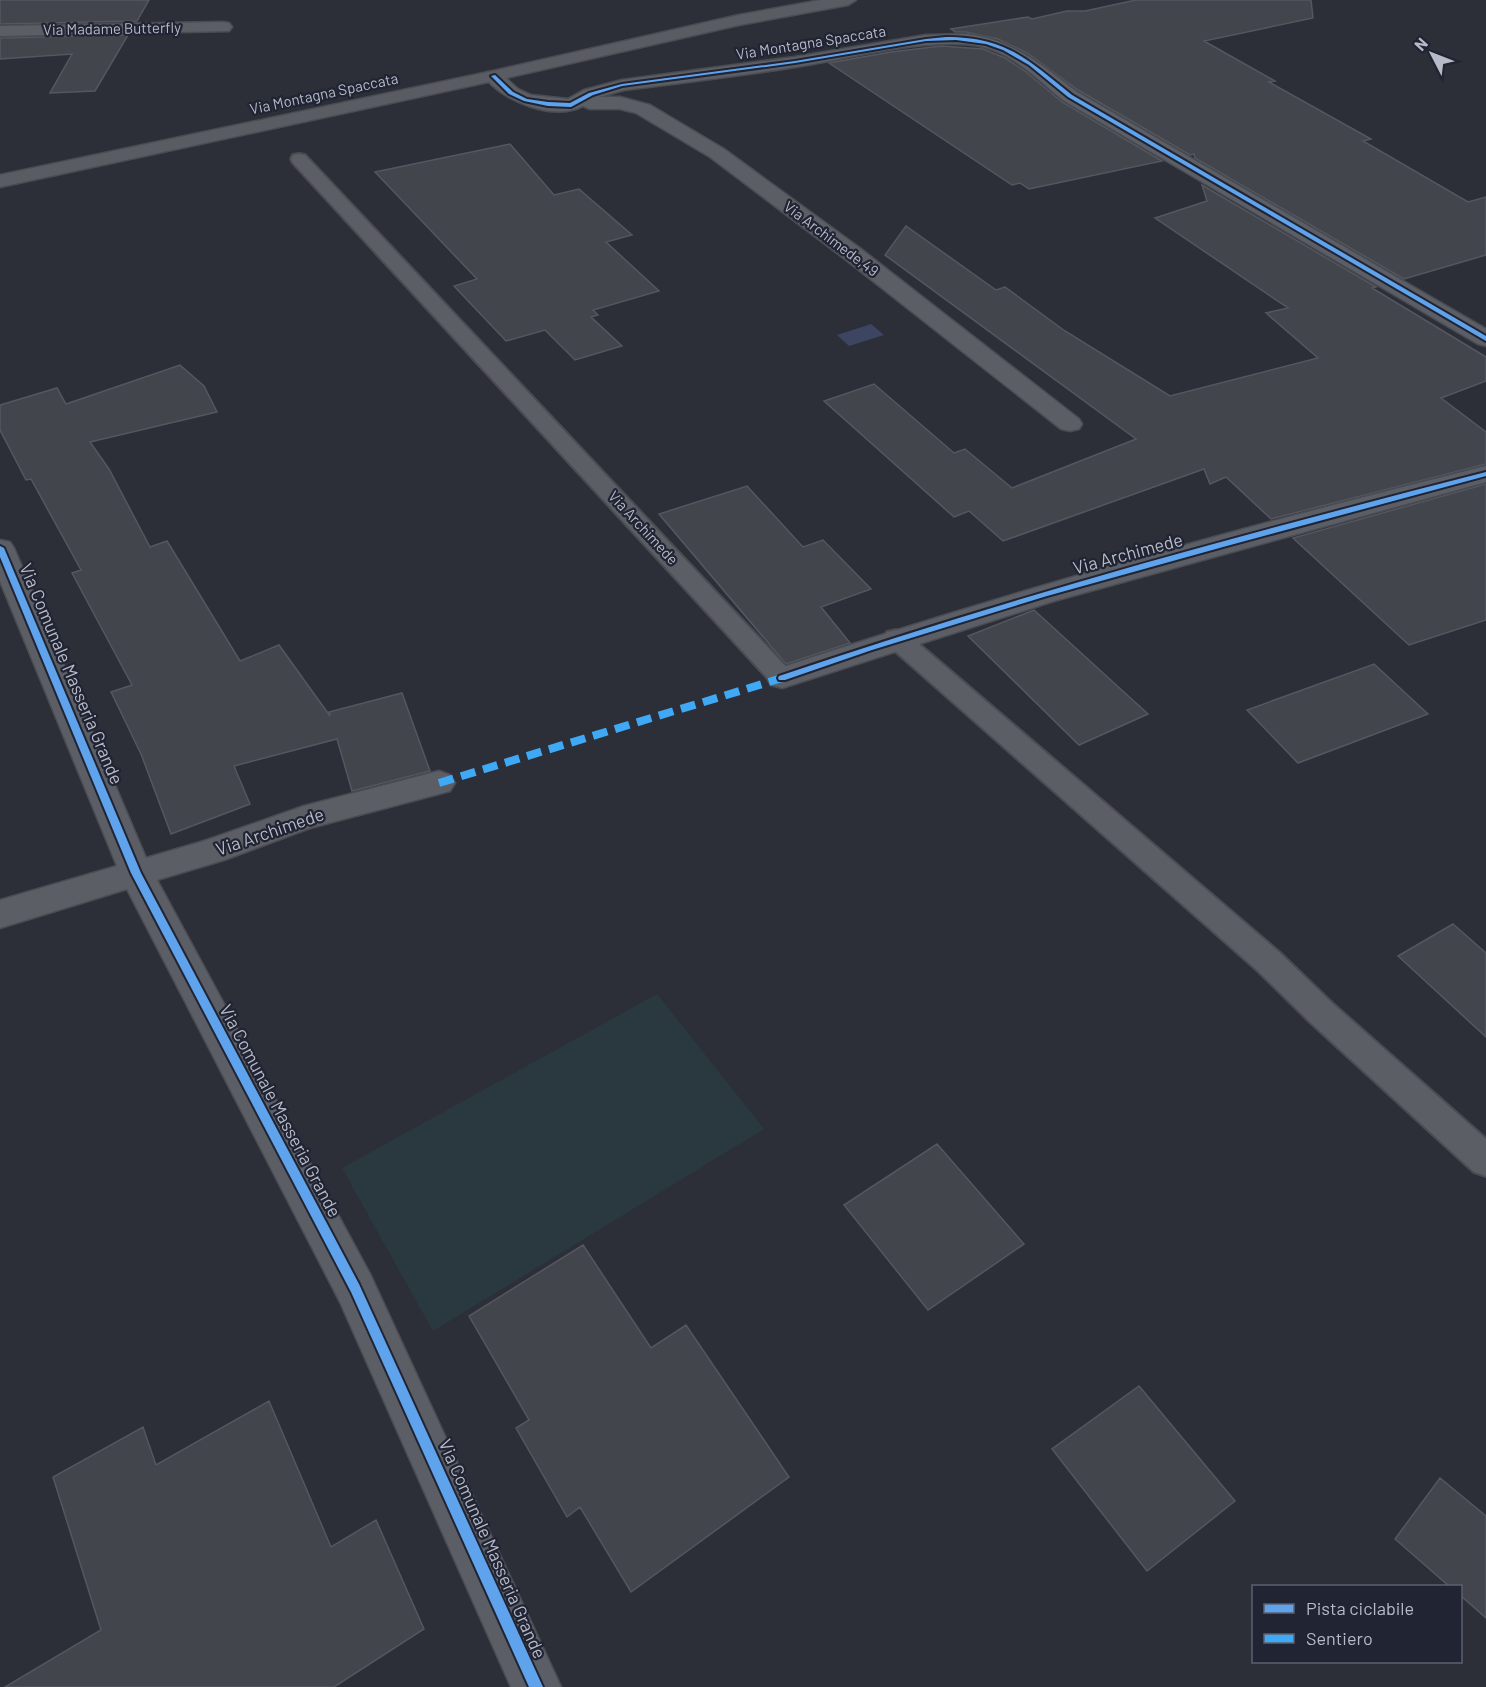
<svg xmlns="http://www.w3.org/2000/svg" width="1486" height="1687" font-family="Barlow,sans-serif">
<rect width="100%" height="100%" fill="#2c2f38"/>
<path fill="#2a393f" d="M 657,994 L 764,1129 L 433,1331 L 342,1168 Z"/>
<path fill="#3c4561" d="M 871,324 L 884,335 L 849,346 L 837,335 Z"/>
<path fill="#42454c" stroke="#545760" stroke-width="1.5" d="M 0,0 L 149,0 L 137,21 L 0,24 Z
M 1136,0 L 1311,0 L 1313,18 L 1204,41 L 1275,81 L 1269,82 L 1371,139 L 1363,141 L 1468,202 L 1486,197 L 1486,255 L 1404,279 L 1195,158 L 1194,154 L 1190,155 L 1078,90 L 1027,53 L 998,39 L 966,32 L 955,32 L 951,29 L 1028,17 L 1032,19 L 1067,11 L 1085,11 Z
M 128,35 L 95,91 L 50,93 L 72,54 L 0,59 L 0,38 Z
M 941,46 L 983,49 L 1005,58 L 1025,71 L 1062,102 L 1162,161 L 1029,189 L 1020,183 L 1012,185 L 829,63 L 891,52 Z
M 510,144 L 554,195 L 579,189 L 632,235 L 606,242 L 659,291 L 593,310 L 598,315 L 591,317 L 622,346 L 575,360 L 545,330 L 506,341 L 454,286 L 477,279 L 375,172 Z
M 1202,185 L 1376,287 L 1372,288 L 1486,357 L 1486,381 L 1441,398 L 1486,432 L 1486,464 L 1271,519 L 1226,477 L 1210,484 L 1204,469 L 1003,541 L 969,511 L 954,517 L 824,401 L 874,384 L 954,453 L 965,449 L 1012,488 L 1136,439 L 885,255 L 906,226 L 996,290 L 1005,287 L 1065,331 L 1170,396 L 1318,358 L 1266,313 L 1288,308 L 1155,218 L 1207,201 Z
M 180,365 L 204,386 L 217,412 L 90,442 L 109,469 L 150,547 L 167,541 L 240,661 L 279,645 L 330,716 L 329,712 L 402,693 L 430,771 L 352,791 L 337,739 L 234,766 L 250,804 L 171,834 L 141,754 L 111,692 L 132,685 L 72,573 L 81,570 L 31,479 L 26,480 L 0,430 L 0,405 L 57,388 L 66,404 Z
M 1486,484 L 1486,620 L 1409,645 L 1293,538 Z
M 747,486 L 803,547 L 823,540 L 871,589 L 821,607 L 850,643 L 786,664 L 659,514 Z
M 1034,610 L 1148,714 L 1079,745 L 968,636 Z
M 1374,664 L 1428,714 L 1298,763 L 1247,710 Z
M 1453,924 L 1486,953 L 1486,1037 L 1398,956 Z
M 937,1144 L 1024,1244 L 928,1310 L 844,1205 Z
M 583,1245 L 651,1348 L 686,1325 L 789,1477 L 631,1592 L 580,1507 L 567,1517 L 516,1428 L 529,1420 L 469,1316 Z
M 1139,1386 L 1235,1501 L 1147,1571 L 1052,1449 Z
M 269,1401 L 331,1547 L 376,1520 L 424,1629 L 334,1687 L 5,1687 L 101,1630 L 53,1477 L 143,1427 L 156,1465 Z
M 1440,1478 L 1486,1516 L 1486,1618 L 1461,1596 L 1461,1587 L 1450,1587 L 1395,1539 Z"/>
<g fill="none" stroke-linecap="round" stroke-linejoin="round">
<g stroke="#4a4c52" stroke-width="4">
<path id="service" d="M 299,154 L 305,155 L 791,672 L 795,678 L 791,684 L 782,687 L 773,684 L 293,163 L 291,159 L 293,155 Z
M 896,630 L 905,632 L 1279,952 L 1332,1003 L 1486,1139 L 1486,1176 L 1474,1172 L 1310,1022 L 1257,970 L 887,644 L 883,638 L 887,632 Z"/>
</g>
<g stroke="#4a4c52" stroke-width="3">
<path id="minor" d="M 223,22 L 229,23 L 232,27 L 229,31 L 0,36 L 0,26 Z
M 966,34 C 1012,39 1042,65 1077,92 L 1486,329 L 1486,346 L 1478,344 L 1063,100 C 1040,81 1015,55 984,47 C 935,35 847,59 795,67 C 738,76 681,83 624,90 L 599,97 L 620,97 L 650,105 L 724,149 L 861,249 L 1079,419 L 1082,424 L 1079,429 L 1070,431 L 1061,429 L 845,259 L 710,157 L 636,113 L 620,109 L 590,109 L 583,106 C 554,122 502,101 484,76 L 487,72 L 499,72 L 518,89 L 531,95 L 568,99 L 584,90 L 622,80 L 795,57 L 926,35 Z
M 1486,466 L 1486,482 L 1054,601 L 782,688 L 771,685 L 767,678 L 771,671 C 1006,592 1246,526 1486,466 Z
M 0,540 L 10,542 L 14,548 L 146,858 L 204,841 L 304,806 L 439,771 L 450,775 L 455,783 L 450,791 L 310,828 L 224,860 L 157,880 L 370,1274 L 561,1687 L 511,1687 L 340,1302 L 127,889 L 0,928 L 0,900 L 117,866 L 0,581 Z"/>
</g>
<g stroke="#4a4c52" stroke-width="3">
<path id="secondary" d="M 821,0 L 856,0 L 848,5 L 739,25 L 493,81 L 0,187 L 0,175 L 493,71 L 739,15 Z"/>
</g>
<use href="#service" fill="#5c5e66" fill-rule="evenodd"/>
<use href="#minor" fill="#5c5e66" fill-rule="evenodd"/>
<use href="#secondary" fill="#5a5c64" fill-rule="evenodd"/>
<path stroke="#3fa9f5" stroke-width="8" stroke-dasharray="15 8" stroke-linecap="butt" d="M 439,783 L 782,678"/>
<g stroke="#202433" stroke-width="4">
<path id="cycleway" d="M 946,37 C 1006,37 1027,59 1072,95 L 1486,336 L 1486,341 L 1068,97 L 1029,65 L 1003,50 L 986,44 L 956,40 L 926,41 L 795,63 L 622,86 L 593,95 L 571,107 L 548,106 L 524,101 L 509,94 L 491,76 L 495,75 L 513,92 L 527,99 L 548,102 L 570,103 L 589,93 L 622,84 L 795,61 L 926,39 Z
M 1486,472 L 1486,476 L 1223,547 L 1047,596 L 872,650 L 785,680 L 779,680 L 778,678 L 779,676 C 1011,597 1248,533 1486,472 Z
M 0,546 L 4,548 L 141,873 L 359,1284 L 543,1687 L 529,1687 L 351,1292 L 131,873 L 0,557 Z"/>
</g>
<use href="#cycleway" fill="#60a3ed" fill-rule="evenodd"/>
</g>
<g text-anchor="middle" stroke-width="4.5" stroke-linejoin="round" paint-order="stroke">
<g font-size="15" fill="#b7bac8" stroke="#202433">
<text transform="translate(112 29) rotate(-1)" y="5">Via Madame Butterfly</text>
<text transform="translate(811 43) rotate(-9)" y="5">Via Montagna Spaccata</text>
<text transform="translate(324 94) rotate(-12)" y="5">Via Montagna Spaccata</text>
<text transform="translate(831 239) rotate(37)" y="5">Via Archimede,49</text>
<text transform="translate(643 528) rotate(47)" y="5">Via Archimede</text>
</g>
<g font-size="18" fill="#b7bac8" stroke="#202433">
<text transform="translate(1128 554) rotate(-15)" y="6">Via Archimede</text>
<text transform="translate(71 674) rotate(67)" y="6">Via Comunale Masseria Grande</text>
<text transform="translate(270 832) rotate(-19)" y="6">Via Archimede</text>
<text transform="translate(280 1111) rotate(62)" y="6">Via Comunale Masseria Grande</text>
<text transform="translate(492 1549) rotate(66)" y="6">Via Comunale Masseria Grande</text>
</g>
</g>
<rect x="1252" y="1585" width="210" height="78" fill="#202433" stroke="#5c606f" stroke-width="1.5"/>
<rect x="1264" y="1604" width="30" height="9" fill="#60a3ed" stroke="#5c606f" stroke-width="1.5"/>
<text x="1306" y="1615" font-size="18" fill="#b7bac8">Pista ciclabile</text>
<rect x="1264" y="1634" width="30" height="9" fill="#3fa9f5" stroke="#5c606f" stroke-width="1.5"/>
<text x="1306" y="1645" font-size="18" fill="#b7bac8">Sentiero</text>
<g transform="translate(1432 54) rotate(312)" stroke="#202433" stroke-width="4.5" paint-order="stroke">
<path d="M0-4.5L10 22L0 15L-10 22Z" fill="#b7bac8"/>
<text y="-9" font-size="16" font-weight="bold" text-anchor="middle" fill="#b7bac8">N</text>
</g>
</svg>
